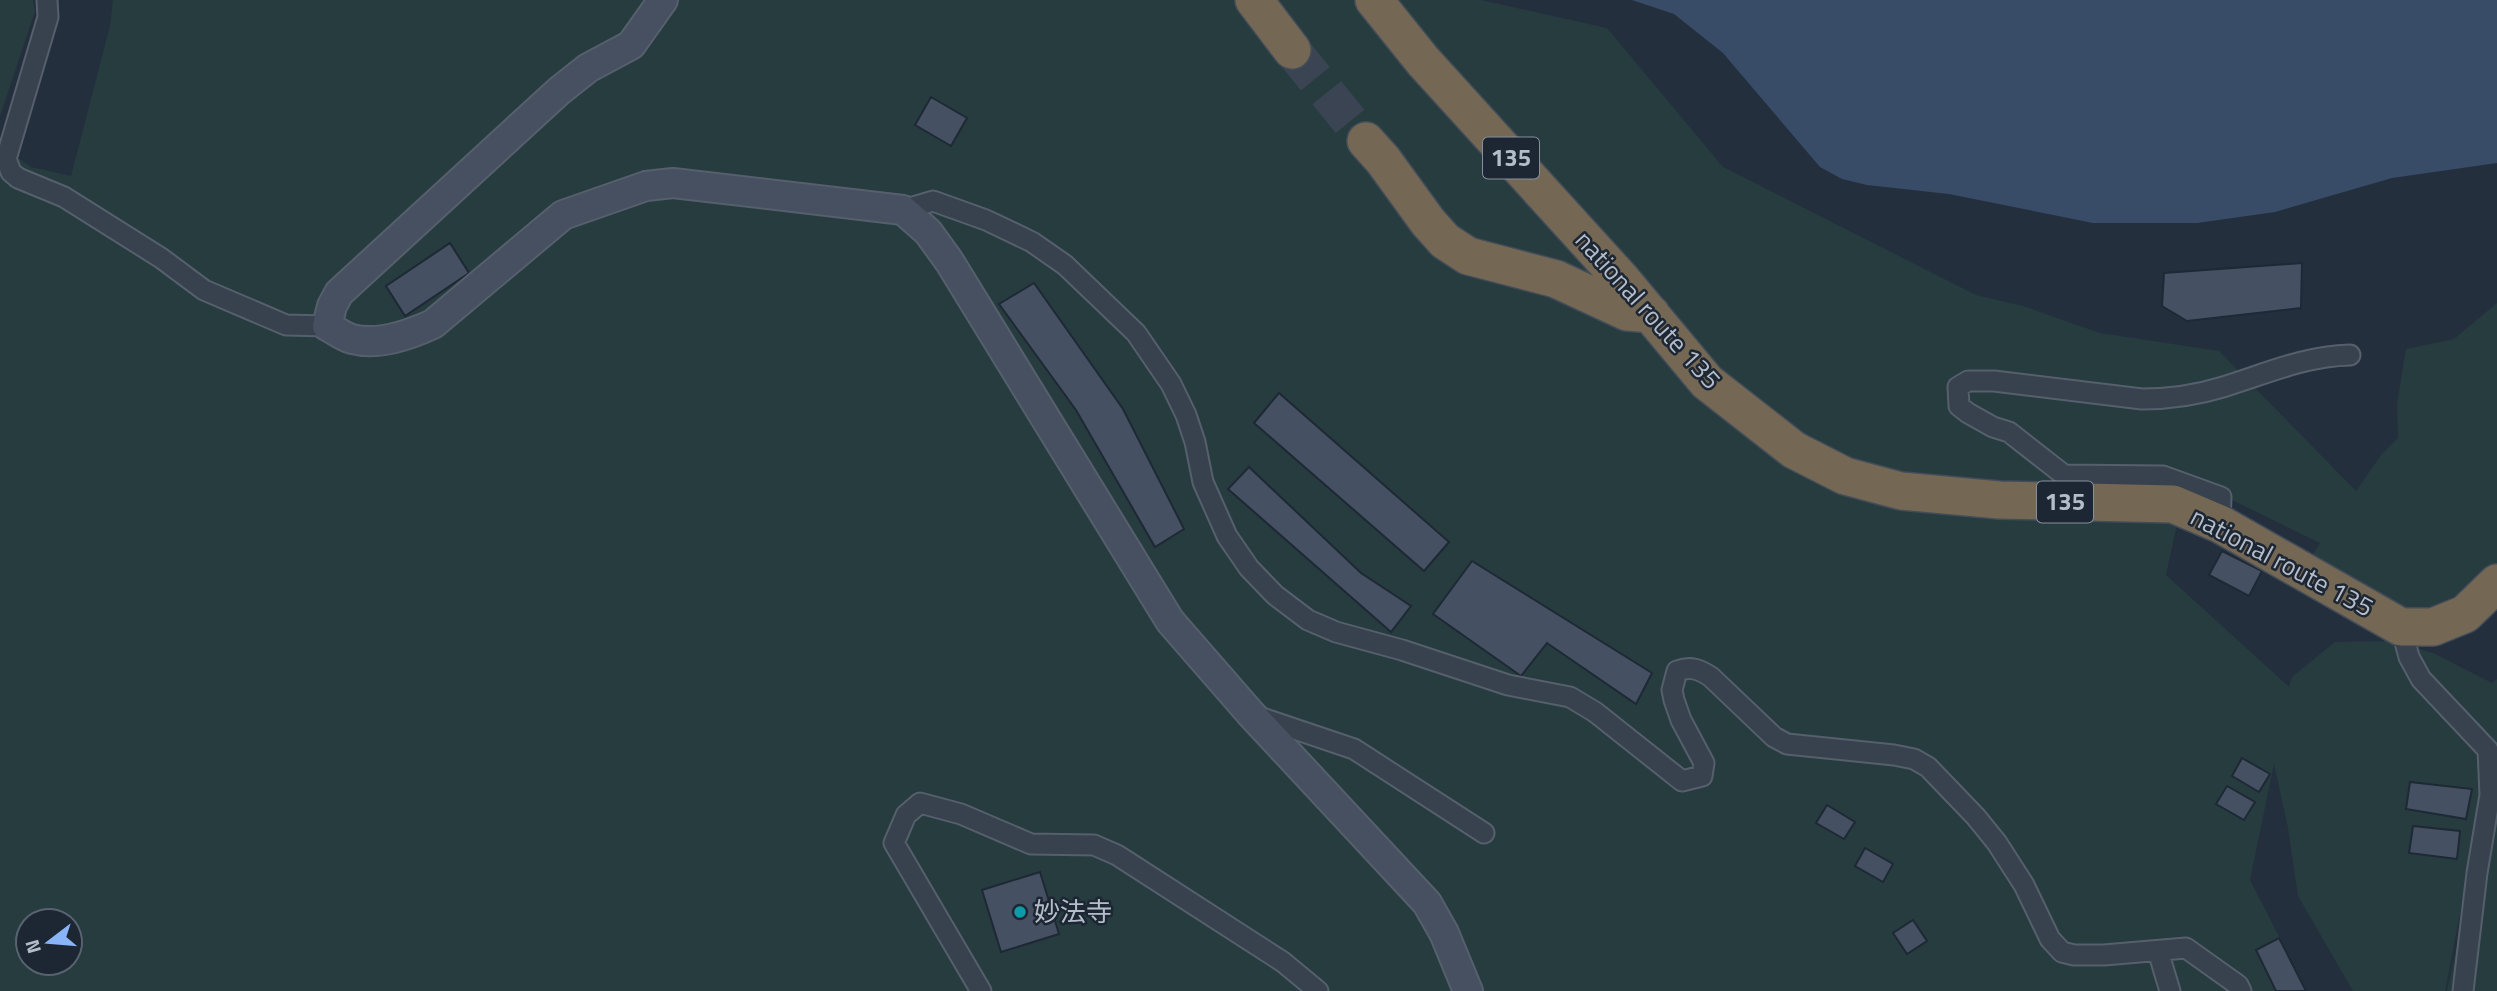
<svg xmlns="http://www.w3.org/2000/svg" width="2497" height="991" font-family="'Titillium Web','Noto Sans JP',sans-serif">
<rect width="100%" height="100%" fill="#242f3e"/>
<path fill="#263c3f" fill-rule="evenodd" d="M 0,0 L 33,0 L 35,11 L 0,116 Z
M 113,0 L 1481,0 L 1607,28 L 1723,167 L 1976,295 L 2023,306 L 2100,333 L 2219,351 L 2356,491 L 2381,455 L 2398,438 L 2397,404 L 2406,349 L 2454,339 L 2497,303 L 2497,564 L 2394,641 L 2433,653 L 2492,683 L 2497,679 L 2497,763 L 2488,768 L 2445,991 L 2353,991 L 2298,896 L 2288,828 L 2274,764 L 2250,880 L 2307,991 L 0,991 L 0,145 L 31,167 L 71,176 L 110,26 ZM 2187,478 L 2320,543 L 2308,562 L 2392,641 L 2335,642 L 2292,677 L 2289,687 L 2166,575 ZM 28,921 L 70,921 L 70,963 L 28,963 Z
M 2497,804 L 2497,991 L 2447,991 L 2486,814 Z"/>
<path fill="#394c67" d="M 1632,0 L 2497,0 L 2497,163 L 2392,178 L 2275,212 L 2197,223 L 2093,223 L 1949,194 L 1867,185 L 1842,179 L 1820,167 L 1723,53 L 1674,14 Z"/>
<path fill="#455162" stroke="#1f2835" stroke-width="2" d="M 931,97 L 967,118 L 951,146 L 915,125 Z
M 450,243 L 469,273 L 405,316 L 386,286 Z
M 2302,263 L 2301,308 L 2187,321 L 2162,306 L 2164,273 Z
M 1034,283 L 1123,409 L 1184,529 L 1155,547 L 1076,410 L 999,304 Z
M 1279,393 L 1449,542 L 1424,571 L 1254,423 Z
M 1249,467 L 1361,573 L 1411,606 L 1391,632 L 1228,489 Z
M 2222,551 L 2262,571 L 2249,596 L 2209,575 Z
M 1472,561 L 1652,673 L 1636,704 L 1547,643 L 1521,676 L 1433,614 Z
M 2242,758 L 2270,774 L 2259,792 L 2232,776 Z
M 2410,782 L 2472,789 L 2466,819 L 2406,809 Z
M 2227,786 L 2255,802 L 2244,820 L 2216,804 Z
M 1827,805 L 1855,822 L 1844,839 L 1816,823 Z
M 2413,826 L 2460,831 L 2457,859 L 2409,853 Z
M 1865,848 L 1893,864 L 1883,882 L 1855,866 Z
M 1040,872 L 1059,934 L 1001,952 L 982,890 Z
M 1913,920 L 1927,941 L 1907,954 L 1893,933 Z
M 2279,938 L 2306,991 L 2276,991 L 2256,950 Z"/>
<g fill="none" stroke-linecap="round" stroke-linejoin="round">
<path stroke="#3a4453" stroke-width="37" stroke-dasharray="37 18" stroke-linecap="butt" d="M 1292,50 L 1366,141"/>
<g stroke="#565f6c" stroke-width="23">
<path id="street" d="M 47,0 L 48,17 L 6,159 L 11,172 L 18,178 L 64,197 L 161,258 L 204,290 L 286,325 L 327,326
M 903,210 L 933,201 L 986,220 L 1032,242 L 1065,265 L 1136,333 L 1171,384 L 1186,415 L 1195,442 L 1203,482 L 1227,536 L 1249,568 L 1275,595 L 1308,620 L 1336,632 L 1402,650 L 1508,685 L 1570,697 L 1595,712 L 1682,781 L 1702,776 L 1704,763 L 1681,720 L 1674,700 L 1672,690 L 1677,671 C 1691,666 1699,669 1711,677 L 1774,737 L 1787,744 L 1894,755 L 1914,759 L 1928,767 L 1976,817 L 1997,843 L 2024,885 L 2050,939 L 2062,952 L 2074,955 L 2104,955 L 2186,948 L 2238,985 L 2241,991
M 2220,524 L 2221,497 L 2163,476 L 2064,475 L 2009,432 L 1993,427 L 1968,413 L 1959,406 L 1958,387 L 1968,381 L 1994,381 L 2142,399 C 2168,399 2197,395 2223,387 C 2265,374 2305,356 2350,355
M 2401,627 L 2409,657 L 2421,679 L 2488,750 L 2490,795 L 2477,873 L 2463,991
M 1256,716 L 1354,749 L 1484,833
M 2158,951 L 2170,991
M 981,991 L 894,843 L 906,815 L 920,803 L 961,814 L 1031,844 L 1094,845 L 1117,855 L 1283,962 L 1318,991"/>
</g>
<g stroke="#565f6c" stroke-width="32">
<path id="secondary" d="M 663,0 L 631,45 L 588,68 L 559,91 L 339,293 L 332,306 L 327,326 C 335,330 344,337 352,339 C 379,346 409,335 433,324 L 563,215 L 646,186 L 673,183 L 903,210 L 928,232 L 949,261 L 1170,621 L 1251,714 L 1427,903 L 1444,933 L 1468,991"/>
</g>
<g stroke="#434c59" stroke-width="40">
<path id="highway" d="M 1254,0 L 1292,50
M 1374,0 L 1423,61 L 1622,280 L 1707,382 L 1794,450 L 1845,476 L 1901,491 L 1999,500 L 2173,504 L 2220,524 L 2401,627 L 2433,627 L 2465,614 L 2497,583
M 1366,141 L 1383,160 L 1428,222 L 1445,241 L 1468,256 L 1556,279 L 1627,312 L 1651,314"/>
</g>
<use href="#street" stroke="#38414e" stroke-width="19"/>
<use href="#secondary" stroke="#465061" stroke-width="28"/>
<use href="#highway" stroke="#746855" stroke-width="37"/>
</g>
<circle fill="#0f9aa8" stroke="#1d2633" stroke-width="2.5" cx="1020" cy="912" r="7"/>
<g text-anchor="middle" stroke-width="5" stroke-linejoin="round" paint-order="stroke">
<g fill="#1d2633" stroke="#878f9c" stroke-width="2">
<rect x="1483" y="137.5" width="56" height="41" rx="5"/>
<rect x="2037" y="481.5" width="56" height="41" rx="5"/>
</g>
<g font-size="24" font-weight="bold" fill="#b4bcc9">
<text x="1511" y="166">135</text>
<text x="2065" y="510">135</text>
</g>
<g font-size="26" fill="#b4bcc9" stroke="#1d2633">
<text transform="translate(1648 310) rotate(48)" y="9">national route 135</text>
<text transform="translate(2282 562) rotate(28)" y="9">national route 135</text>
</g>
<g font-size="26" fill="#b4bcc9" stroke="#1d2633" text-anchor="start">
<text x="1034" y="921">妙法寺</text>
</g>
</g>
<g transform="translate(49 942) rotate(254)"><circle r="33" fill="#1d2633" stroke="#59626f" stroke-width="2"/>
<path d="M0-5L12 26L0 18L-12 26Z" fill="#8ab4f8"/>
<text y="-10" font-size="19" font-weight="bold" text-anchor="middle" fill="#b4bcc9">N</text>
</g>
</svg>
